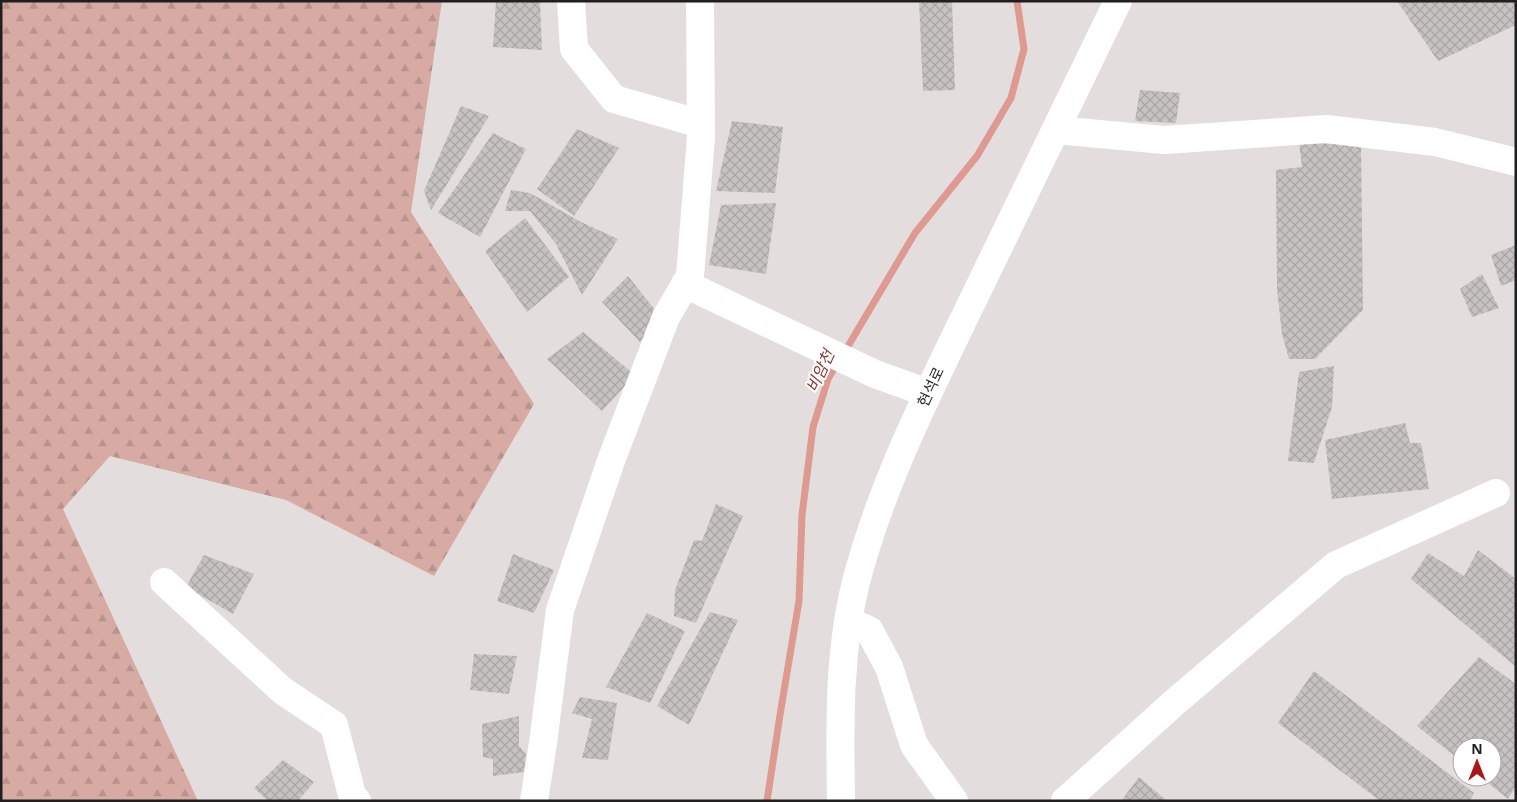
<svg xmlns="http://www.w3.org/2000/svg" width="1517" height="802" font-family="'Noto Sans','Noto Sans KR',sans-serif">
<defs>
<pattern id="forest-firs" width="22" height="20" patternUnits="userSpaceOnUse" patternTransform="scale(1.25)"><rect width="22" height="20" fill="#d8aaa4"/><path d="M5 1l3.5 6h-7zM16 11l3.5 6h-7z" fill="#b9928d"/></pattern>
<pattern id="building-cross-hatch" width="8" height="8" patternUnits="userSpaceOnUse" patternTransform="scale(1.25)"><rect width="8" height="8" fill="#c6c2c1"/><path d="M0 0l8 8M0 8l8-8" fill="none" stroke="#aaa6a5"/></pattern>
</defs>
<rect width="100%" height="100%" fill="#e3dedd"/>
<path fill="url(#forest-firs)" d="M 1,1 L 442,1 L 411,212 L 534,404 L 434,576 L 286,500 L 110,456 L 63,509 L 198,801 L 1,801 Z"/>
<g fill="none" stroke-linecap="round" stroke-linejoin="round">
<path stroke="#de9990" stroke-width="7" d="M 844,353 L 915,233 L 977,156 L 1011,98 L 1024,49 L 1017,1
M 767,801 L 780,715 L 799,601 L 802,515 L 813,427 L 828,379 L 838,362"/>
</g>
<path fill="url(#building-cross-hatch)" d="M 496,1 L 540,1 L 542,50 L 493,47 Z
M 919,1 L 952,1 L 955,90 L 923,91 Z
M 1397,1 L 1516,1 L 1516,25 L 1438,61 Z
M 1140,90 L 1180,93 L 1176,123 L 1135,121 Z
M 461,106 L 489,116 L 431,210 L 424,191 Z
M 732,121 L 783,127 L 775,193 L 716,191 Z
M 577,129 L 619,148 L 574,216 L 537,189 Z
M 493,133 L 526,149 L 480,237 L 438,213 Z
M 1299,143 L 1361,144 L 1363,310 L 1315,359 L 1289,359 L 1282,334 L 1277,289 L 1276,170 L 1302,167 Z
M 511,190 L 530,193 L 581,222 L 618,239 L 582,295 L 556,244 L 530,211 L 505,211 Z
M 776,203 L 766,274 L 709,265 L 721,205 Z
M 525,218 L 569,277 L 527,312 L 485,251 Z
M 1516,245 L 1516,280 L 1501,286 L 1491,255 Z
M 1482,274 L 1499,308 L 1472,317 L 1460,289 Z
M 628,276 L 659,315 L 640,342 L 602,302 Z
M 583,332 L 635,375 L 602,411 L 547,359 Z
M 1334,366 L 1332,407 L 1314,463 L 1288,461 L 1299,372 Z
M 1405,423 L 1410,443 L 1421,443 L 1429,489 L 1332,499 L 1325,440 Z
M 716,504 L 743,516 L 696,623 L 674,616 L 675,590 L 694,540 L 702,541 Z
M 1478,550 L 1516,579 L 1516,667 L 1411,579 L 1428,553 L 1464,576 Z
M 513,554 L 554,570 L 534,613 L 497,601 Z
M 204,555 L 254,574 L 233,614 L 186,587 Z
M 710,612 L 738,620 L 689,725 L 657,706 Z
M 647,613 L 685,631 L 650,703 L 606,687 Z
M 474,654 L 517,656 L 509,694 L 470,690 Z
M 1479,657 L 1516,684 L 1516,786 L 1508,799 L 1481,777 L 1492,777 L 1492,747 L 1462,747 L 1462,762 L 1417,726 Z
M 1314,671 L 1474,793 L 1470,801 L 1380,801 L 1278,723 Z
M 580,697 L 617,703 L 608,760 L 582,758 L 592,719 L 572,713 Z
M 519,716 L 519,746 L 526,754 L 524,772 L 493,776 L 493,759 L 483,757 L 482,724 Z
M 283,760 L 314,782 L 298,801 L 268,801 L 254,788 Z
M 1139,777 L 1167,801 L 1121,801 Z"/>
<g fill="none" stroke-linecap="round" stroke-linejoin="round">
<path stroke="#fff" stroke-width="28" d="M 571,1 L 574,49 L 614,99 L 701,124
M 1056,130 L 1164,140 L 1326,129 L 1435,142 L 1516,162
M 685,284 L 875,374 L 928,393
M 164,582 L 283,691 L 334,725 L 352,795 L 357,801
M 849,622 L 869,630 L 889,667 L 914,745 L 954,801
M 534,801 L 543,743 L 560,610 L 612,458 L 666,317 L 690,276 L 701,137 L 700,1
M 841,801 C 840,729 838,657 855,586 C 880,487 927,395 971,304 C 1020,203 1069,102 1118,1
M 1065,801 L 1175,702 L 1336,565 L 1496,493"/>
</g>
<g text-anchor="middle" stroke-width="4" stroke-linejoin="round" paint-order="stroke">
<g font-size="15" fill="#201f1f" stroke="#fff">
<text transform="translate(931 387) rotate(-65)" y="5">현석로</text>
</g>
<g font-size="16" font-style="italic" fill="#89362f" stroke="#fff">
<text transform="translate(820 371) rotate(-65)" y="6">비암천</text>
</g>
</g>
<rect width="1517" height="802" fill="none" stroke="#201f1f" stroke-width="5"/>
<g transform="translate(1477 762)"><circle r="24" fill="#ffffff" stroke="#a6a5a5"/>
<path d="M0-4L9 19L0 12L-9 19Z" fill="#aa1717"/>
<text y="-8" font-size="14" font-weight="bold" text-anchor="middle" fill="#201f1f">N</text>
</g>
</svg>
